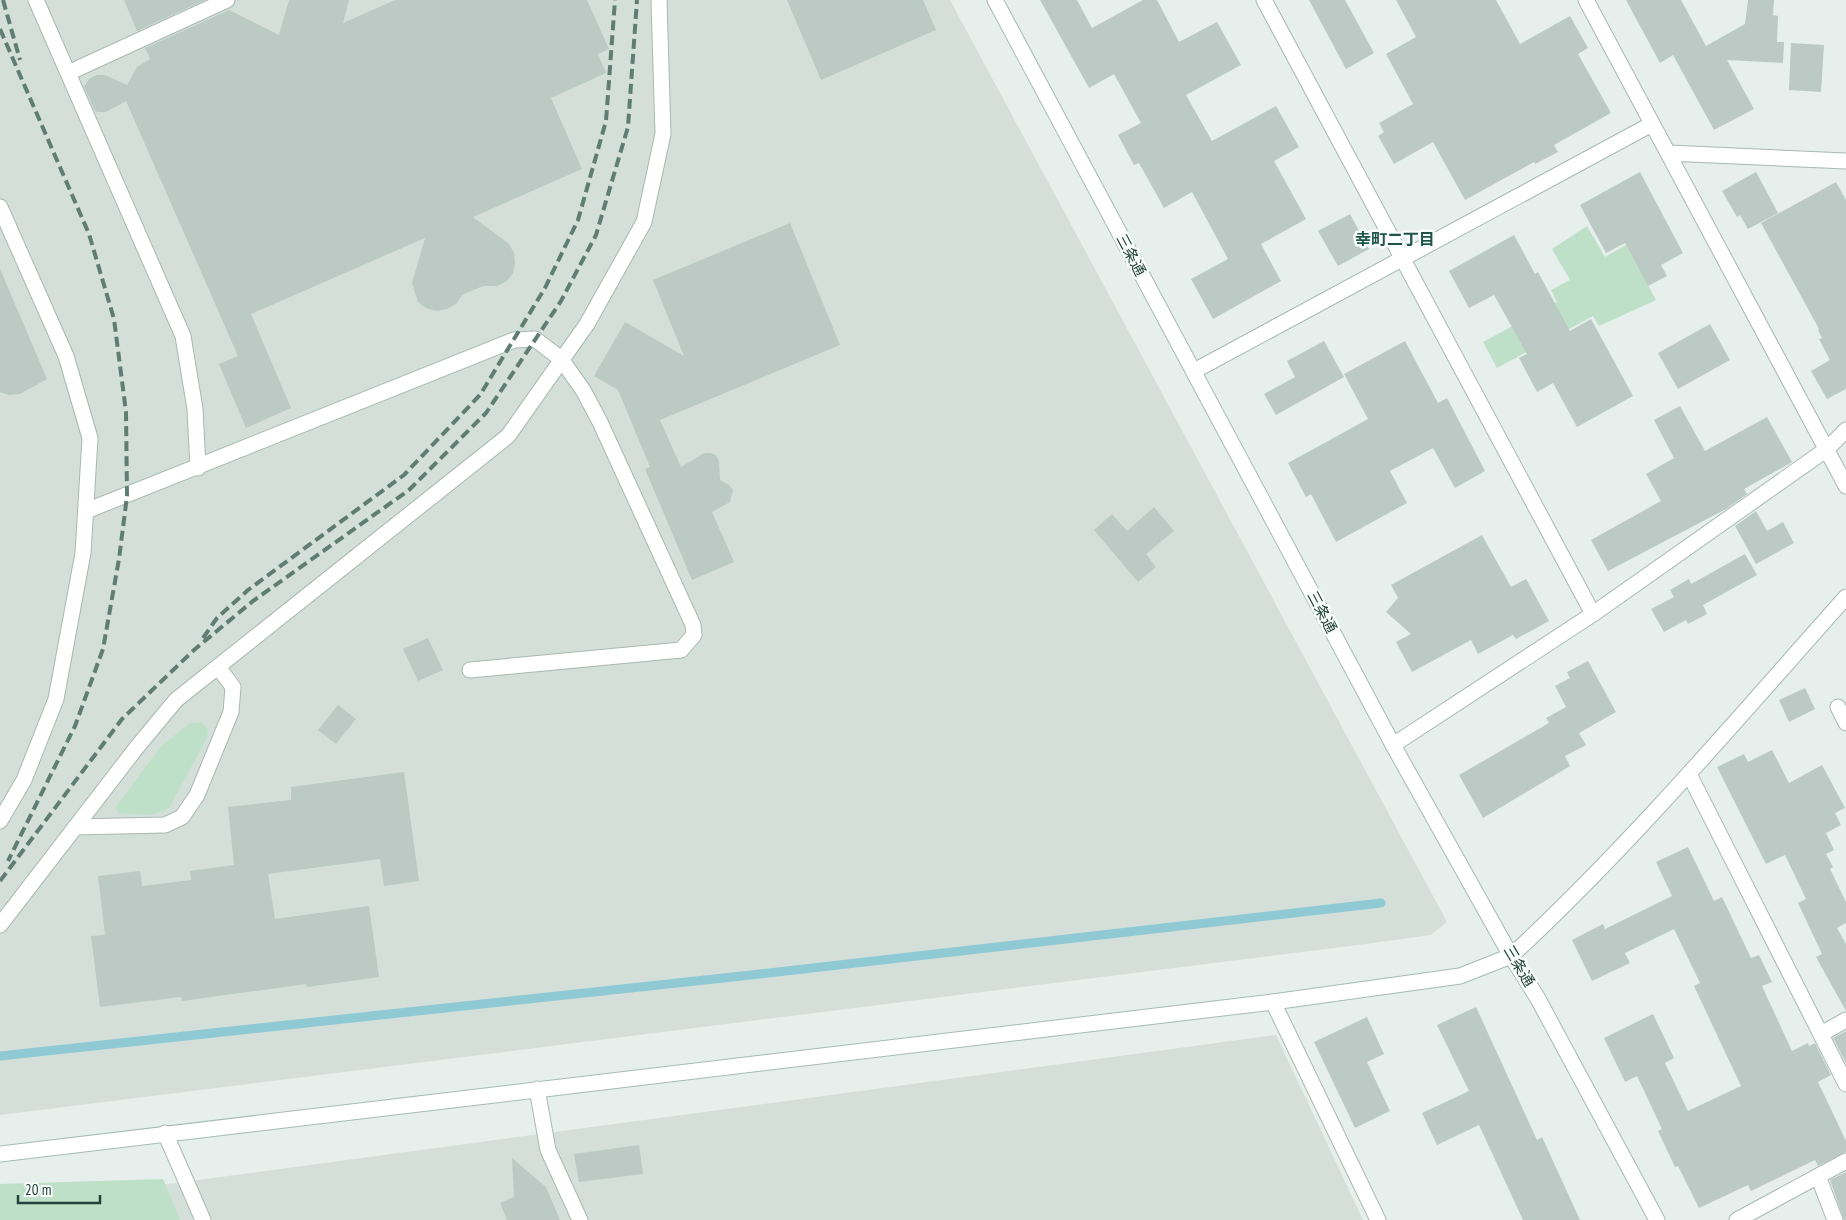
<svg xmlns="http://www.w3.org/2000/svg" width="1846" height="1220" font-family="'PT Sans Narrow','Noto Sans JP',sans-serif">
<rect width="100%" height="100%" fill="#e6efeb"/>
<path fill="#d4dfda" d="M 0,0 L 950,0 L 1447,922 L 1431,935 L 1358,945 L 0,1115 Z
M 1276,1035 L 1363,1220 L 0,1220 L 0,1203 L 139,1188 Z"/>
<path fill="#bfe0c8" d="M 1587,226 L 1605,257 L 1626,245 L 1656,300 L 1599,326 L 1593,316 L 1497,368 L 1483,342 L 1557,302 L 1551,290 L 1570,280 L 1552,249 Z
M 202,722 L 208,729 L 207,738 L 169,808 L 151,815 L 119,814 L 116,807 L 160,747 L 190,723 Z
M 163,1179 L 180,1220 L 0,1220 L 0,1184 Z"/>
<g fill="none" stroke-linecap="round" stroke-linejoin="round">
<path stroke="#8ec9d4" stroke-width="9" d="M 0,1056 L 742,976 L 1381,903"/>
</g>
<path fill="#bbcac4" d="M 124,0 L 205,0 L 137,31 Z
M 289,0 L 349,0 L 343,23 L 395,0 L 587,0 L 609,49 L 598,54 L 606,73 L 551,98 L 582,169 L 473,217 L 509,244 L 514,253 L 515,263 L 513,273 L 507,281 L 497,286 L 483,286 L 462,295 L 456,304 L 447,309 L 436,311 L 426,308 L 418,302 L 412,283 L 425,238 L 251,314 L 291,408 L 246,428 L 219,364 L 238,356 L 126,101 L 106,112 L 98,112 L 95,111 L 84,87 L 89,79 L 97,75 L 105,75 L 127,85 L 137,67 L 150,59 L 145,48 L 229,10 L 279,35 Z
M 787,0 L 923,0 L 936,30 L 821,80 Z
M 1040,0 L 1077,0 L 1092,28 L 1143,0 L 1157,0 L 1179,42 L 1217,22 L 1241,65 L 1186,95 L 1212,141 L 1276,106 L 1299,147 L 1274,161 L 1306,219 L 1261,244 L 1281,281 L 1213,319 L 1191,279 L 1228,259 L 1192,192 L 1164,208 L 1139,163 L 1134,165 L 1118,135 L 1141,123 L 1114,74 L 1089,88 Z
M 1309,0 L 1345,0 L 1374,53 L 1346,69 Z
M 1396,0 L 1496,0 L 1520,44 L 1570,16 L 1588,48 L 1578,54 L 1611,113 L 1554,145 L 1558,152 L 1535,164 L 1534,162 L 1465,200 L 1433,142 L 1394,164 L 1378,136 L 1384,132 L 1379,123 L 1413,104 L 1386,54 L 1416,37 Z
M 1626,0 L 1681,0 L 1706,46 L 1745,24 L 1748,0 L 1774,0 L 1773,15 L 1778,16 L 1777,42 L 1784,42 L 1783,63 L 1727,60 L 1754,109 L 1714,130 L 1673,55 L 1660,63 Z
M 1791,43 L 1824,45 L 1821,92 L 1789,90 Z
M 1640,172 L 1683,253 L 1661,265 L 1667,276 L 1648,286 L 1625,243 L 1606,253 L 1580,205 Z
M 1756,172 L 1778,213 L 1748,229 L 1740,215 L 1737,217 L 1722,191 Z
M 1836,182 L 1846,200 L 1846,389 L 1827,399 L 1811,371 L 1830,360 L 1819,339 L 1822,338 L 1818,330 L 1819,329 L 1761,223 Z
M 1350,214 L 1369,249 L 1338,266 L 1318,231 Z
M 790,223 L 840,345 L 660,420 L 681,467 L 704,453 L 710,453 L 716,455 L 719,461 L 720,480 L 729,485 L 733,490 L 730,502 L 712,512 L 734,562 L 692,580 L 645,469 L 650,467 L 618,390 L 594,376 L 625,322 L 684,356 L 653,280 Z
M 1514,235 L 1535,274 L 1538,272 L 1570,331 L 1591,319 L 1633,396 L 1577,427 L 1553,383 L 1537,392 L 1519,358 L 1527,354 L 1494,295 L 1469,308 L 1449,271 Z
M 0,269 L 47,379 L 20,394 L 9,395 L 0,392 Z
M 1710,324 L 1730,360 L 1678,389 L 1658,353 Z
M 1324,341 L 1344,377 L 1276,415 L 1264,394 L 1295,377 L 1287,361 Z
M 1405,341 L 1438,403 L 1447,398 L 1485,471 L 1455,488 L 1433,448 L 1390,471 L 1407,503 L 1336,542 L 1311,494 L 1306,497 L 1288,463 L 1368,419 L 1344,374 Z
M 1680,406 L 1705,451 L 1767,417 L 1792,462 L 1744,489 L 1747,494 L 1726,509 L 1608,571 L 1591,540 L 1661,501 L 1646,474 L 1674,458 L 1654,420 Z
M 1154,507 L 1174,531 L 1146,554 L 1156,567 L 1138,582 L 1094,530 L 1112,514 L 1127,531 Z
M 1756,511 L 1767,531 L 1783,522 L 1794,543 L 1756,564 L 1735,526 Z
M 1482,535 L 1511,587 L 1526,579 L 1549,621 L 1516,639 L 1513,635 L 1478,654 L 1471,640 L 1412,672 L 1396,642 L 1411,634 L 1386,612 L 1398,598 L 1391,585 Z
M 1745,554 L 1757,575 L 1703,605 L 1707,614 L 1688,624 L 1686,620 L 1664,632 L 1651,609 L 1674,597 L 1670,590 L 1689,579 L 1691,584 Z
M 428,638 L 443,670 L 418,681 L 403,649 Z
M 1588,661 L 1616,712 L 1579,733 L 1586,745 L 1565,756 L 1570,766 L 1483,818 L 1459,775 L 1549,723 L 1546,718 L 1566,707 L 1555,686 L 1570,678 L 1567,672 Z
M 1805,688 L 1815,709 L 1789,722 L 1779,700 Z
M 338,705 L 356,719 L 336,744 L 318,730 Z
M 1772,750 L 1789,783 L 1822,765 L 1845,808 L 1835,813 L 1841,825 L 1826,833 L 1834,850 L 1826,854 L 1833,867 L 1830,869 L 1846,902 L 1846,923 L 1837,928 L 1846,944 L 1846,1011 L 1816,957 L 1822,954 L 1798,903 L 1806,899 L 1785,855 L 1766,864 L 1717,767 L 1744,754 L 1748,762 Z
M 404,772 L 419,881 L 384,886 L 380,859 L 268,874 L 275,919 L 369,906 L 379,977 L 307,987 L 306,984 L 182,1001 L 181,997 L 100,1007 L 91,936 L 105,935 L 98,876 L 140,871 L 142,886 L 191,880 L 190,871 L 234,865 L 228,807 L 291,800 L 291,787 Z
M 1688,847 L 1714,901 L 1722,897 L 1751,958 L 1759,955 L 1772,982 L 1762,986 L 1792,1051 L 1808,1043 L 1809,1046 L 1815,1043 L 1831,1075 L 1818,1082 L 1846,1141 L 1846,1152 L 1818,1166 L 1815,1160 L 1751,1191 L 1748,1185 L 1699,1208 L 1678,1166 L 1675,1167 L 1658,1131 L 1662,1129 L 1637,1076 L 1625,1082 L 1604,1038 L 1653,1014 L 1674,1058 L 1665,1063 L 1688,1111 L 1741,1086 L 1694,986 L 1700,983 L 1674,929 L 1625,953 L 1630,963 L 1592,981 L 1572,940 L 1603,924 L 1605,929 L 1672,896 L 1656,862 Z
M 1476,1007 L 1537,1140 L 1542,1137 L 1580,1220 L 1523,1220 L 1479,1125 L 1437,1145 L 1422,1113 L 1469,1091 L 1437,1025 Z
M 1367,1017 L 1384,1054 L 1367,1062 L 1390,1111 L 1355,1128 L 1314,1042 Z
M 1846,1031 L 1846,1063 L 1833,1038 Z
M 639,1145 L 643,1174 L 579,1182 L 574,1154 Z
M 512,1158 L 546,1187 L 560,1220 L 507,1220 L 500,1203 L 514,1197 Z
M 1846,1172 L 1846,1220 L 1844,1220 L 1830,1180 Z"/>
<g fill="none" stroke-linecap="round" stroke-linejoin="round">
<g stroke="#a8b8b2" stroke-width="17">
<path id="lane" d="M 36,0 L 183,336 L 195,409 L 198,468
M 68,73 L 227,0
M 0,207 L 66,356 L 90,438 L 83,553 L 56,699 L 24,780 L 0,821
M 86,511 L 514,340 L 535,339 L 561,359 L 583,390 L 600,422 L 693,625 L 694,635 L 681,650 L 470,670
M 1838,707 L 1846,723
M 75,827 L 165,825 L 182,817 L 197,795 L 231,712 L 233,687 L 218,667
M 0,925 L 137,747 L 176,700 L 508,436 L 587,324 L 644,222 L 663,134 L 659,0
M 537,1089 L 548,1150 L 580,1220
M 165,1133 L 203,1220
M 1818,1176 L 1835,1220"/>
</g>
<g stroke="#a8b8b2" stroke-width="17">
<path id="street" d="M 1264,0 L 1593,614
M 1586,0 L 1846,486
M 1668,153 L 1846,161
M 1194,371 L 1652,124
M 1393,745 L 1593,614 L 1827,449 L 1846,430
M 1689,774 L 1846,1084
M 1511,956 C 1631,845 1737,719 1846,597
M 1273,1002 L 1378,1220
M 1821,1034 L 1846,1020
M 1737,1220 L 1846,1161"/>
</g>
<g stroke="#a4bbb3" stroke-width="17">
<path id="secondary" d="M 995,0 L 1393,745 L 1511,956 L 1537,997 L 1657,1220
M 0,1154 L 1273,1002 L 1460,976 L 1511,956"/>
</g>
<use href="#lane" stroke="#fff" stroke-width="15"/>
<use href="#street" stroke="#fff" stroke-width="15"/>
<use href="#secondary" stroke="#fff" stroke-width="15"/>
<path stroke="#5f7d75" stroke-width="4" stroke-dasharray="10 5" stroke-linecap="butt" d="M 3,0 L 20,60
M 0,29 L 89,234 L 114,319 L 126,412 L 127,496 L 119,559 L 103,649 L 75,726 L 8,861
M 203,638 L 217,618 L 248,590 L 404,475 L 480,395 L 545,288 L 578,220 L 606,121 L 615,0
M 0,881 L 122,719 L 194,650 L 253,601 L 409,490 L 486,413 L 561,301 L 596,235 L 628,127 L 637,0"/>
</g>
<g text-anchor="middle" stroke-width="5" stroke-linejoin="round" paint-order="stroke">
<g font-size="15" fill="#24423a" stroke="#f7fbf9">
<text transform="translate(1131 255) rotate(62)" y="5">三条通</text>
<text transform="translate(1322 612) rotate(62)" y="5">三条通</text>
<text transform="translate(1519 966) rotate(59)" y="5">三条通</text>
</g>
<g font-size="16" font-weight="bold" fill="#1f5548" stroke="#f7fbf9">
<text x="1395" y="245">幸町二丁目</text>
</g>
</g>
<path d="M18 1195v8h82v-8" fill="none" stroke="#24423a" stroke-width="2.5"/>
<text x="25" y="1195" font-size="15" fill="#24423a" stroke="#f7fbf9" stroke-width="4" paint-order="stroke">20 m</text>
</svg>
